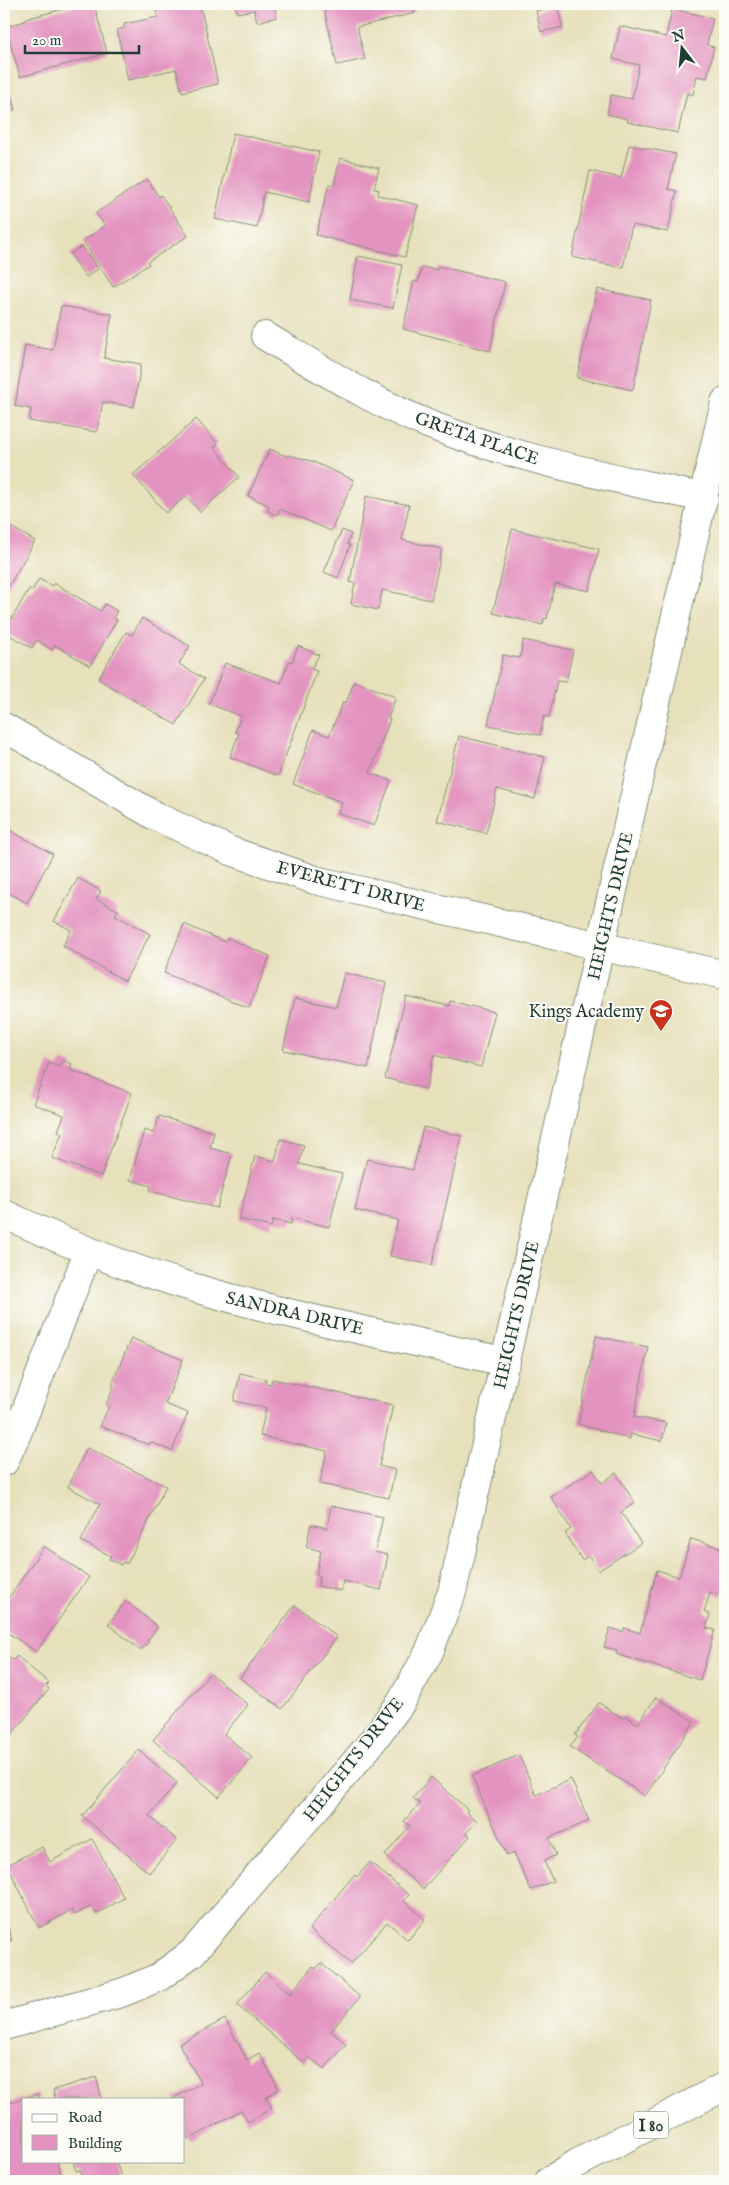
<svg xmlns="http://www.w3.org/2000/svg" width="729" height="2185" font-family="'IM FELL English',serif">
<rect width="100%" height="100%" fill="#fdfcf7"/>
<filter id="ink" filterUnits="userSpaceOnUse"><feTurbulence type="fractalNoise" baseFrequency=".02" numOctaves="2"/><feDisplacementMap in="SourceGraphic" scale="10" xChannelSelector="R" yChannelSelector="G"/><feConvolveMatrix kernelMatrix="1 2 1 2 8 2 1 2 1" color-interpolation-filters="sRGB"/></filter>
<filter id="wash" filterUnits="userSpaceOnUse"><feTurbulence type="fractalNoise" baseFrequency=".0096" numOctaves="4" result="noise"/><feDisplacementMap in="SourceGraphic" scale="20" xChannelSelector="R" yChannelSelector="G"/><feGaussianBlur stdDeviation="1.12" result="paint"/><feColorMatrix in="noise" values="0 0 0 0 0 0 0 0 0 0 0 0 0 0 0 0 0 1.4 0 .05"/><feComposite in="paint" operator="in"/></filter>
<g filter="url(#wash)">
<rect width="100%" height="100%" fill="#e6e0bb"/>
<g id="blocks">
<path fill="#e393bf" d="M 83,4 L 94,4 L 107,53 L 20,77 L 6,27 L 25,21 L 25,19 Z
M 155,4 L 200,4 L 218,84 L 182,92 L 176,69 L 128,80 L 117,30 L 124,28 L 124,24 L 158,17 Z
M 235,4 L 274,4 L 277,17 L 257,22 L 254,10 L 237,13 Z
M 323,4 L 413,4 L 415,13 L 357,27 L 365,59 L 337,65 Z
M 557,6 L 563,27 L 541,32 L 536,11 Z
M 672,9 L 713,18 L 707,45 L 714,47 L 707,78 L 697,76 L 693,95 L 687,93 L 678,133 L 627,122 L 628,119 L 607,114 L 611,95 L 632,99 L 639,65 L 613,59 L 620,26 L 666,37 Z
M 4,69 L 15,110 L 4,112 Z
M 233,133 L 319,152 L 309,202 L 264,192 L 257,228 L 215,219 Z
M 629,145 L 676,154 L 668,189 L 677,191 L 668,232 L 632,225 L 623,268 L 572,257 L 590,171 L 621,178 Z
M 340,158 L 379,168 L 374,189 L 379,190 L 378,195 L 418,205 L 405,257 L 316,235 L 329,184 L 334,185 Z
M 147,179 L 159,197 L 161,195 L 188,236 L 147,262 L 149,264 L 113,287 L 83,241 L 105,226 L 96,213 Z
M 82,246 L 98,269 L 86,277 L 70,254 Z
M 358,256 L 402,265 L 393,308 L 350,300 Z
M 438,266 L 505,282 L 490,351 L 403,329 L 414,281 L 418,282 L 422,267 L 437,270 Z
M 597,289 L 651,300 L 633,390 L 577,378 Z
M 61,306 L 112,314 L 104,358 L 141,364 L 134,407 L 103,402 L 97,432 L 29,421 L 31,409 L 15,406 L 25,345 L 53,350 Z
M 196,419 L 218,444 L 214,447 L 239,477 L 200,512 L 186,496 L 166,513 L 133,475 Z
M 270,449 L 288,457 L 289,455 L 311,461 L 354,480 L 331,531 L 280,509 L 277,515 L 267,511 L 270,506 L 248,496 Z
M 366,496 L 409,505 L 402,540 L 442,549 L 431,600 L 382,590 L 378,610 L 351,604 L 355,583 L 350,582 Z
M 4,523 L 35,541 L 4,594 Z
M 512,529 L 599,549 L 589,591 L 555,584 L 547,619 L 544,618 L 543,625 L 493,613 Z
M 342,530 L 351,534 L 347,544 L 350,545 L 338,578 L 324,572 Z
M 39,579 L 52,586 L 54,583 L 101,611 L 105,604 L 117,611 L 113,618 L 117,620 L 90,666 L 55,645 L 52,650 L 37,640 L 32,648 L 4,632 L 29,589 L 32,591 Z
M 142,618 L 190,646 L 179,664 L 204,679 L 176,725 L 98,679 L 126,632 L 132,635 Z
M 523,640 L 573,650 L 566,682 L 557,681 L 549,717 L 544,716 L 540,735 L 488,725 L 503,655 L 520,658 Z
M 298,646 L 319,655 L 311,669 L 317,671 L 278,776 L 230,757 L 239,734 L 235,732 L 241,716 L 209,704 L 225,663 L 281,683 L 289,661 L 292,662 Z
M 354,681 L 396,697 L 388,718 L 390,719 L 370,773 L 391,781 L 374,826 L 338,813 L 342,802 L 293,784 L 313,730 L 329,736 L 343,702 L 346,703 Z
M 459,736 L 545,757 L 535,799 L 497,789 L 486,833 L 437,821 Z
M 4,827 L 53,854 L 27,903 L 4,890 Z
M 78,878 L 101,891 L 96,899 L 118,910 L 115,915 L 150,934 L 125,981 L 63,946 L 71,930 L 54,921 Z
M 184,924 L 225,942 L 227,938 L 270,956 L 249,1008 L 164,973 Z
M 344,973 L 386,983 L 368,1068 L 283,1050 L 295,998 L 336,1007 Z
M 406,996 L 449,1006 L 450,1001 L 495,1012 L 481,1067 L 434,1055 L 426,1089 L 385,1078 Z
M 62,1060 L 72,1064 L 70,1070 L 132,1093 L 101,1176 L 52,1158 L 62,1133 L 58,1131 L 64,1115 L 33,1104 L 49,1063 L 59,1067 Z
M 159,1116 L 214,1132 L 210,1148 L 232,1154 L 217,1208 L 150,1191 L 151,1186 L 130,1180 L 144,1130 L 154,1133 Z
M 423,1127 L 462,1136 L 432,1265 L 390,1256 L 398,1220 L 355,1210 L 367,1159 L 413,1170 Z
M 280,1139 L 304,1145 L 299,1164 L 342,1174 L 329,1227 L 292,1218 L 291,1224 L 273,1220 L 271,1227 L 239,1219 L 255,1156 L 275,1161 Z
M 596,1336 L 648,1347 L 634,1417 L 666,1423 L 662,1441 L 631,1434 L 630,1439 L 578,1424 Z
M 131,1338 L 183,1360 L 165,1404 L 188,1413 L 172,1451 L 150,1442 L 149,1445 L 100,1426 L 109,1406 L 106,1405 L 114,1385 L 112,1384 Z
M 240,1373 L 266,1379 L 265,1383 L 271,1384 L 272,1379 L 393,1405 L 379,1466 L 395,1470 L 389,1498 L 320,1484 L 327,1451 L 260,1436 L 266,1408 L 234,1401 Z
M 87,1448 L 166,1486 L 127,1564 L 123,1562 L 121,1565 L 109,1559 L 111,1556 L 81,1541 L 100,1504 L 68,1487 Z
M 593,1470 L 602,1483 L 616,1473 L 635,1503 L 621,1512 L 641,1543 L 598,1571 L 589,1556 L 582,1560 L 565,1533 L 571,1529 L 551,1497 Z
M 331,1506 L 383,1517 L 375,1552 L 388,1555 L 381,1590 L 343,1581 L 341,1591 L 318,1586 L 320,1576 L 316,1575 L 321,1551 L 306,1547 L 311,1524 L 327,1528 Z
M 691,1539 L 725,1549 L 725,1584 L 722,1596 L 710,1592 L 704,1612 L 710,1615 L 706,1628 L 715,1630 L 700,1680 L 616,1654 L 617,1650 L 604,1647 L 610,1628 L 623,1632 L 624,1628 L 640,1633 L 657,1570 L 679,1577 Z
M 44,1546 L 89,1577 L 36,1652 L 4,1630 L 4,1605 Z
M 126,1601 L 158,1627 L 147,1641 L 149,1642 L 140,1650 L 108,1624 Z
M 295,1605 L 337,1637 L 282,1709 L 240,1678 Z
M 4,1653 L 13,1660 L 17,1656 L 49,1683 L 46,1686 L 49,1689 L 4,1744 Z
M 210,1673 L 248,1705 L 224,1734 L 252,1758 L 219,1797 L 153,1740 Z
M 656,1697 L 694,1722 L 645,1796 L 570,1747 L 578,1737 L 575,1735 L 599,1703 L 622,1718 L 624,1715 L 638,1724 Z
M 139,1750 L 177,1783 L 149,1816 L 177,1840 L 149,1873 L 82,1816 Z
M 519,1755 L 536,1795 L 571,1779 L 589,1821 L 549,1838 L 556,1855 L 544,1861 L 553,1881 L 531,1890 L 514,1853 L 507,1856 L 472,1776 Z
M 431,1777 L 468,1810 L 466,1812 L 477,1821 L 466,1833 L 470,1836 L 423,1889 L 385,1855 L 410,1826 L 404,1821 L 420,1804 L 413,1798 Z
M 92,1839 L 124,1898 L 96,1914 L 92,1906 L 75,1915 L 72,1910 L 39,1928 L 7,1865 L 42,1847 L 50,1862 Z
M 370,1862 L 409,1895 L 404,1901 L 425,1919 L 408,1940 L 387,1922 L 351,1964 L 309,1929 L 354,1875 L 357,1877 Z
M 4,1914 L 12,1940 L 6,1942 L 4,1938 Z
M 321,1963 L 360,1997 L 331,2031 L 346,2044 L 324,2069 L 309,2057 L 304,2063 L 237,2005 L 265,1972 L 290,1994 L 313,1966 L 316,1969 Z
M 225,2019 L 247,2060 L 259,2053 L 279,2089 L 266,2097 L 272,2108 L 248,2122 L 241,2110 L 189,2140 L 184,2131 L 184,2099 L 172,2099 L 201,2083 L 179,2044 Z
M 96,2077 L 102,2099 L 55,2099 L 53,2090 Z
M 38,2094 L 39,2099 L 24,2099 L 24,2161 L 57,2161 L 62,2179 L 53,2181 L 4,2181 L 4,2104 Z
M 73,2161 L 116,2161 L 121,2177 L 108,2181 L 83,2181 L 80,2170 L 76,2171 Z"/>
</g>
</g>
<g filter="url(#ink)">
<use href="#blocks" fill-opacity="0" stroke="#828e78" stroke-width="1"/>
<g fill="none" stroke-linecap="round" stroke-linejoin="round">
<g stroke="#828e78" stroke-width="30">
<path id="street" d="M 265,336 C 320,368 374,403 433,426 C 520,460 613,477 704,498
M 4,727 L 155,816 L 231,851 L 315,880 L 725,975
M 4,1214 C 66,1243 129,1269 195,1288 C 297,1318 402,1338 506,1362
M 4,1462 L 18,1431 L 88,1252
M 4,2026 L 124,1992 L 159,1977 L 192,1953 L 368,1747 L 400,1704 L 429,1652 L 452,1592 L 725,402"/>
</g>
<g stroke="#828e78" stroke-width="30">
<path id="highway" d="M 549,2181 L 576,2164 L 725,2086"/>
</g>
<use href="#street" stroke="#fff" stroke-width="28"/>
<use href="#highway" stroke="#fff" stroke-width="28"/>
</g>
</g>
<defs>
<g id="school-pin" transform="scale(1.25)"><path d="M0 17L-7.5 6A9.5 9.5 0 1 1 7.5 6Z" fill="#c8321e" stroke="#fdfcf7"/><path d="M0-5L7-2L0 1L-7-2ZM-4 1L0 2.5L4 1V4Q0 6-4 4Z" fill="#fff"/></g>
</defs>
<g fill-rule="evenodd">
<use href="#school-pin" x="661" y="1011"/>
</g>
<g text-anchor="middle" stroke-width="4" stroke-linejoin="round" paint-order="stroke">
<rect fill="#fdfcf7" stroke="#62766e" stroke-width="1" x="633.5" y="2111.5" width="35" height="27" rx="4"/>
<g font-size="16" font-weight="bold" fill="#1f3d34">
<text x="651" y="2131">I 80</text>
</g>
<g font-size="18" fill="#1f3d34" stroke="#fdfcf7">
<text transform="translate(477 438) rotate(19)" y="6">GRETA PLACE</text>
<text transform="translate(351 886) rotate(15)" y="6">EVERETT DRIVE</text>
<text transform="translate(610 906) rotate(-77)" y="6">HEIGHTS DRIVE</text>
<text transform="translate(295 1313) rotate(13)" y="6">SANDRA DRIVE</text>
<text transform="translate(516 1315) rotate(-77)" y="6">HEIGHTS DRIVE</text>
<text transform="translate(353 1759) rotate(-52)" y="6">HEIGHTS DRIVE</text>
</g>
<g font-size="18" fill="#1f3d34" stroke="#fdfcf7" text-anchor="end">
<text x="644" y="1017">Kings Academy</text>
</g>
</g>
<rect width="729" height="2185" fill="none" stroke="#fdfcf7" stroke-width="20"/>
<rect x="22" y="2098" width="162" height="65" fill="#fdfcf7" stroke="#a4b0a9"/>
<rect x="32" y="2114" width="25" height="8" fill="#ffffff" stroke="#a4b0a9"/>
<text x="68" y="2122" font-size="15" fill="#1f3d34">Road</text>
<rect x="32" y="2135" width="25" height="15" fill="#e393bf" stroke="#a4b0a9"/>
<text x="68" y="2148" font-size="15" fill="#1f3d34">Building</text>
<g transform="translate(682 48) rotate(344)" stroke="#fdfcf7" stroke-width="4" paint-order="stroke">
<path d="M0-4L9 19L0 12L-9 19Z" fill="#1f3d34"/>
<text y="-8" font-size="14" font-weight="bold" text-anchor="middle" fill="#1f3d34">N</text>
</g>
<path d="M25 45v8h114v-8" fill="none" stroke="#1f3d34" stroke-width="2.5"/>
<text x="32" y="45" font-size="15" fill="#1f3d34" stroke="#fdfcf7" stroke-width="4" paint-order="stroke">20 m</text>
</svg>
